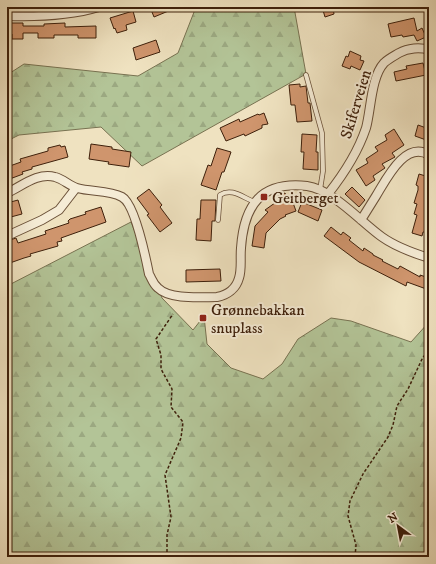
<svg xmlns="http://www.w3.org/2000/svg" width="436" height="564" font-family="'IM FELL DW Pica',serif">
<defs>
<pattern id="forest-firs" width="22" height="20" patternUnits="userSpaceOnUse"><rect width="22" height="20" fill="#b3c497"/><path d="M5 1l3.5 6h-7zM16 11l3.5 6h-7z" fill="#9ba881"/></pattern>
</defs>
<rect width="100%" height="100%" fill="#efe2c0"/>
<filter id="stains"><feTurbulence type="fractalNoise" baseFrequency=".005" numOctaves="4"/><feColorMatrix values="0 0 0 0 .2 0 0 0 0 .09 0 0 0 0 .02 0 0 0 .5 -.17"/></filter>
<radialGradient id="worn" r=".72"><stop offset=".6" stop-color="#630" stop-opacity="0"/><stop offset="1" stop-color="#630" stop-opacity=".3"/></radialGradient>
<path fill="url(#forest-firs)" stroke="#787251" d="M 196,7 L 294,7 L 306,74 L 142,166 L 101,127 L 19,135 L 7,141 L 7,75 L 24,64 L 138,76 L 178,53 Z
M 131,222 L 162,298 L 193,330 L 204,316 L 207,344 L 231,368 L 263,379 L 282,364 L 298,339 L 331,318 L 351,321 L 411,342 L 429,322 L 429,557 L 7,557 L 7,286 Z"/>
<path fill="#cf956d" stroke="#3e200b" d="M 150,7 L 178,7 L 154,17 Z
M 322,7 L 333,7 L 334,14 L 325,17 Z
M 133,11 L 136,22 L 126,25 L 127,30 L 117,33 L 115,28 L 114,29 L 110,18 Z
M 414,18 L 417,31 L 422,28 L 426,37 L 417,41 L 414,35 L 403,37 L 402,35 L 391,37 L 388,24 Z
M 7,23 L 23,23 L 23,26 L 44,26 L 44,24 L 65,23 L 65,27 L 96,26 L 96,38 L 78,38 L 78,35 L 54,35 L 54,38 L 38,38 L 38,33 L 23,33 L 23,39 L 12,39 L 12,34 L 7,34 Z
M 156,40 L 160,52 L 136,60 L 133,48 Z
M 350,51 L 361,56 L 360,60 L 364,61 L 360,70 L 351,66 L 350,69 L 342,66 L 346,56 L 348,57 Z
M 423,63 L 426,75 L 396,81 L 394,72 L 407,69 L 406,66 Z
M 300,84 L 300,87 L 306,86 L 308,103 L 310,103 L 312,121 L 297,122 L 295,105 L 291,105 L 289,85 Z
M 264,113 L 268,124 L 262,125 L 262,128 L 245,136 L 244,134 L 226,141 L 220,128 L 239,119 L 240,122 L 258,114 L 259,115 Z
M 418,125 L 429,129 L 429,141 L 415,136 Z
M 394,129 L 404,145 L 392,153 L 395,157 L 382,164 L 385,168 L 373,176 L 375,180 L 366,186 L 356,170 L 368,163 L 366,159 L 378,151 L 375,147 L 387,140 L 385,135 Z
M 302,134 L 317,135 L 316,152 L 318,152 L 318,170 L 303,169 L 304,152 L 301,152 Z
M 91,144 L 112,147 L 112,149 L 131,152 L 129,167 L 108,164 L 109,162 L 89,159 Z
M 60,145 L 61,147 L 65,146 L 68,157 L 32,167 L 32,169 L 22,172 L 23,174 L 7,180 L 7,167 L 21,162 L 20,159 L 48,151 L 48,148 Z
M 217,148 L 231,152 L 224,172 L 222,172 L 216,190 L 201,185 L 208,165 L 211,166 Z
M 419,174 L 429,177 L 429,200 L 427,206 L 429,207 L 429,212 L 426,221 L 429,223 L 426,232 L 423,232 L 422,236 L 412,233 L 417,215 L 414,214 L 417,204 L 414,203 L 418,190 L 418,186 L 416,185 Z
M 352,187 L 365,200 L 359,207 L 345,194 Z
M 149,189 L 162,205 L 160,207 L 172,223 L 160,232 L 147,215 L 149,214 L 137,198 Z
M 285,193 L 289,202 L 292,200 L 296,211 L 285,215 L 286,216 L 280,219 L 266,233 L 264,248 L 252,246 L 255,226 L 268,212 L 265,210 L 279,200 L 277,196 Z
M 18,200 L 22,214 L 7,218 L 7,210 L 9,210 L 7,203 Z
M 201,200 L 216,200 L 215,221 L 212,221 L 211,241 L 196,240 L 197,219 L 200,219 Z
M 302,202 L 322,210 L 318,221 L 298,212 Z
M 101,207 L 106,222 L 61,238 L 62,241 L 57,242 L 58,246 L 30,254 L 31,256 L 24,258 L 7,264 L 7,241 L 16,238 L 18,243 L 46,234 L 45,231 L 69,223 L 68,221 L 70,219 L 86,214 L 85,212 Z
M 331,227 L 341,235 L 343,232 L 351,238 L 349,240 L 363,251 L 364,248 L 373,254 L 373,255 L 383,260 L 382,261 L 398,269 L 400,266 L 420,277 L 420,275 L 429,278 L 429,290 L 407,282 L 406,286 L 359,262 L 324,236 Z
M 220,269 L 221,281 L 186,282 L 186,270 Z"/>
<g fill="none" stroke-linecap="round" stroke-linejoin="round">
<g stroke="#6a5038" stroke-width="5.5">
<path id="lane" d="M 306,75 L 322,133 L 323,171 L 320,190
M 218,220 L 220,195 C 232,187 243,198 255,202"/>
</g>
<g stroke="#6a5038" stroke-width="10">
<path id="street" d="M 7,16 C 38,17 69,16 99,7
M 7,193 C 22,186 38,172 55,177 C 63,179 70,186 77,188 C 91,192 109,190 122,197 C 135,204 146,259 149,274 C 152,279 153,284 158,288 C 170,300 201,297 217,297 C 227,295 236,289 239,278 C 242,269 240,258 241,248 C 244,205 261,181 307,186 C 332,189 362,223 382,237 C 396,247 413,253 429,258
M 328,194 C 343,175 358,152 366,128 C 371,110 371,77 384,63 C 388,59 394,56 399,53 C 408,48 420,47 429,50
M 361,220 C 366,212 371,204 376,196 C 386,180 405,140 429,155
M 7,236 L 42,220 L 59,210 L 76,188"/>
</g>
<path stroke="#3e200b" stroke-width="1.5" stroke-dasharray="3 2" stroke-linecap="butt" d="M 167,557 L 167,535 L 171,517 L 165,475 L 181,438 L 183,422 L 171,407 L 172,389 L 161,369 L 161,355 L 156,339 L 173,314
M 355,557 L 356,545 L 348,516 L 350,501 L 363,474 L 388,437 L 393,425 L 397,406 L 408,389 L 423,357 L 429,352"/>
<use href="#lane" stroke="#f5ecd6" stroke-width="4"/>
<use href="#street" stroke="#f5ecd6" stroke-width="8"/>
</g>
<g fill="#8f2418" stroke="#f5ecd6" stroke-width="1.5">
<rect x="260" y="193" width="8" height="8" rx="2"/>
<rect x="199" y="314" width="8" height="8" rx="2"/>
</g>
<g text-anchor="middle" stroke-width="4" stroke-linejoin="round" paint-order="stroke">
<g font-size="16" fill="#3e200b" stroke="#f5ecd6">
<text transform="translate(355 104) rotate(-73)" y="6">Skiferveien</text>
</g>
<g font-size="16" fill="#3e200b" stroke="#f5ecd6" text-anchor="start">
<text x="272" y="203">Geitberget</text>
<text x="211" y="315">Grønnebakkan<tspan x="211" dy="18">snuplass</tspan></text>
</g>
</g>
<rect width="436" height="564" fill="none" stroke="#efe2c0" stroke-width="24"/>
<rect x="8" y="8" width="420" height="548" fill="none" stroke="#3e200b" stroke-width="2"/>
<rect x="12" y="12" width="412" height="540" fill="none" stroke="#3e200b"/>
<g transform="translate(398 526) rotate(328)" stroke="#f5ecd6" stroke-width="3" paint-order="stroke">
<path d="M0-3L7 15L0 10L-7 15Z" fill="#3e200b"/>
<text y="-6" font-size="11" font-weight="bold" text-anchor="middle" fill="#3e200b">N</text>
</g>
<rect width="100%" height="100%" filter="url(#stains)"/>
<rect width="100%" height="100%" fill="url(#worn)"/>
</svg>
